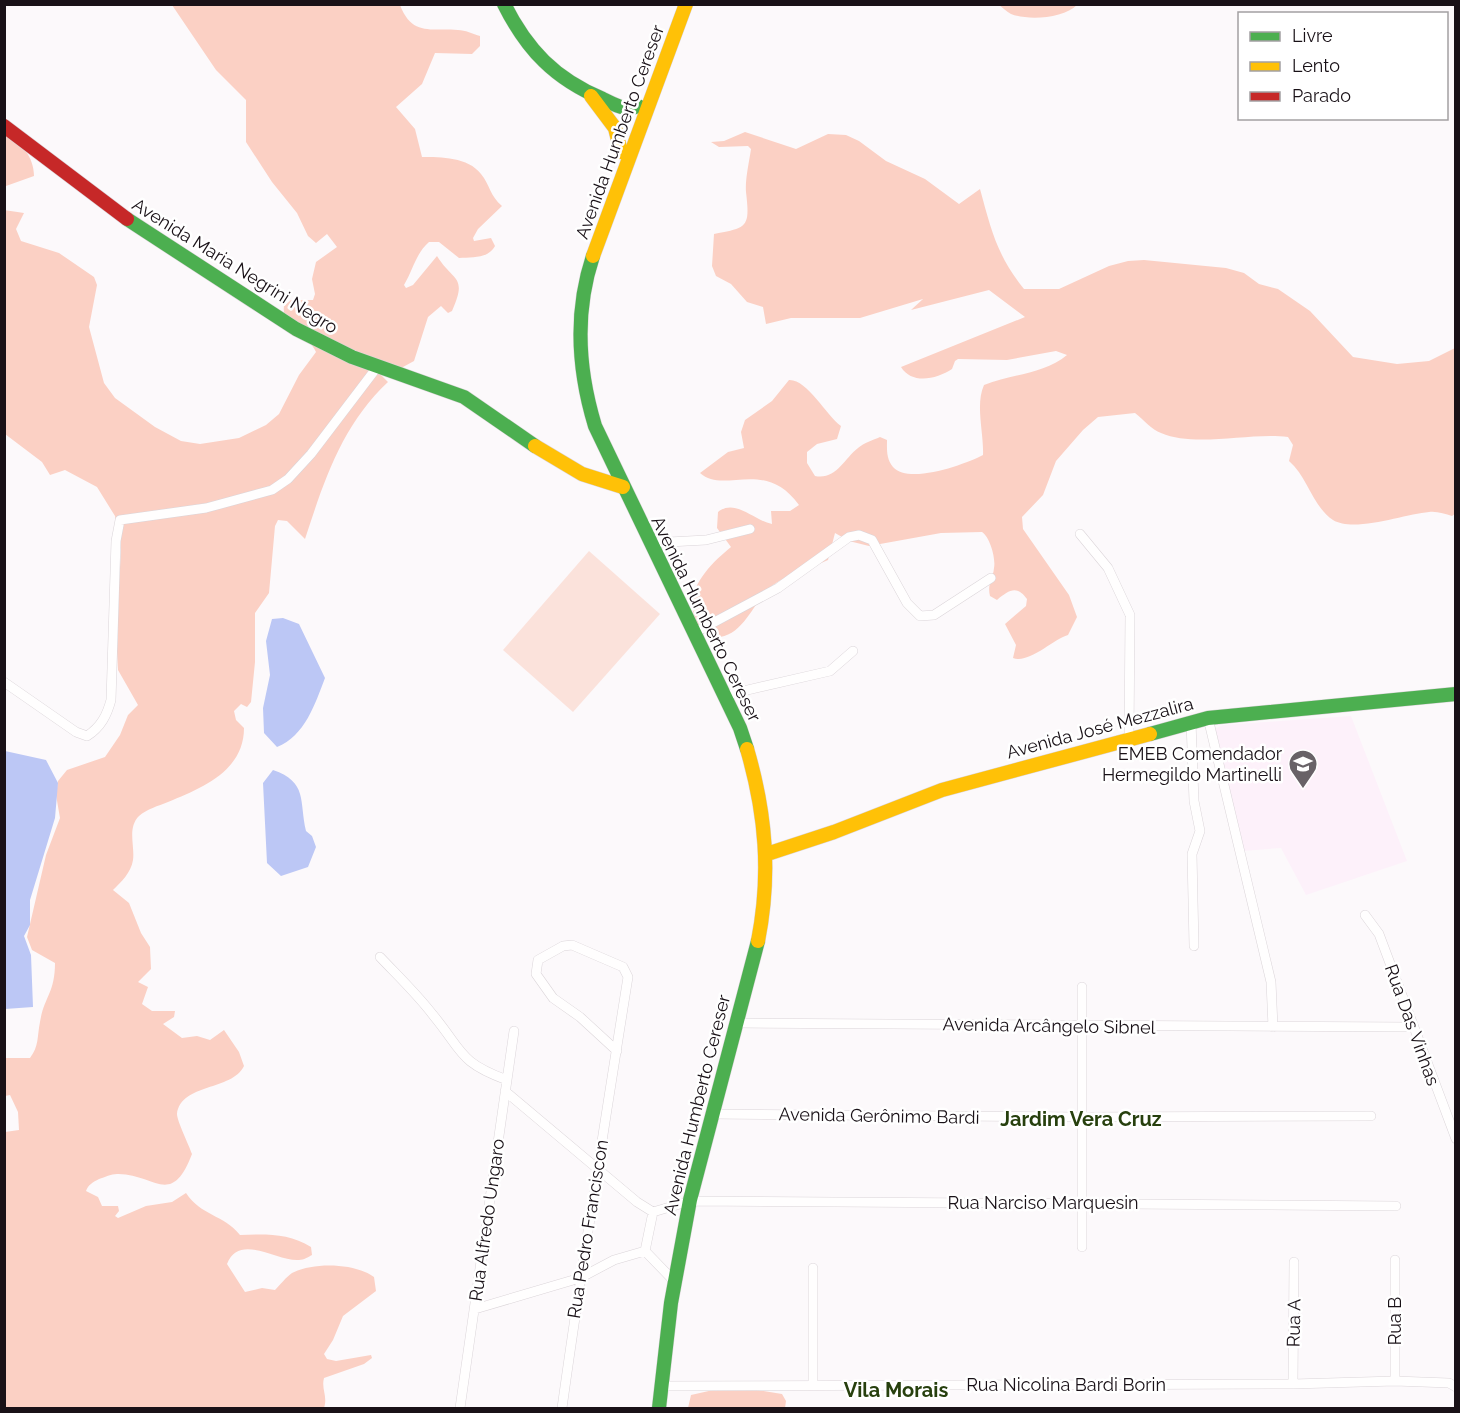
<svg xmlns="http://www.w3.org/2000/svg" width="1460" height="1413" font-family="Raleway,sans-serif">
<rect width="100%" height="100%" fill="#fcf9fb"/>
<path fill="#fdf1fa" d="M 1351,716 L 1407,861 L 1306,895 L 1281,848 L 1243,851 L 1212,730 L 1223,725 Z"/>
<path fill="#fbe2db" d="M 589,551 L 660,614 L 573,712 L 503,650 Z"/>
<path fill="#fbd0c4" d="M 172,5 L 400,5 C 412,36 430,28 458,30 C 465,30 473,34 480,36 L 480,46 L 472,54 L 435,53 L 422,84 L 396,107 L 415,129 L 422,157 C 441,157 468,157 481,174 C 490,185 490,196 502,206 L 478,229 L 473,238 L 474,241 L 491,238 L 495,246 C 488,259 472,257 459,258 L 439,242 L 429,242 C 416,253 413,270 404,285 L 406,288 L 413,285 L 437,256 C 453,282 468,275 452,311 L 448,313 L 441,306 L 428,317 L 414,361 L 403,367 L 384,370 L 381,375 L 388,382 C 342,425 324,481 305,539 L 287,521 L 278,520 L 275,526 L 269,593 L 255,613 L 255,662 L 251,702 L 247,707 L 241,704 L 234,711 L 236,720 L 244,728 C 244,771 202,788 168,802 C 158,806 147,809 139,816 C 127,828 135,846 133,860 C 131,873 121,882 113,890 L 129,903 L 141,933 L 150,947 L 151,969 L 138,982 L 148,987 L 142,1004 L 152,1011 L 175,1011 L 174,1017 L 163,1024 L 182,1038 L 197,1036 L 210,1040 L 224,1030 L 239,1052 L 244,1066 C 232,1091 181,1083 177,1114 C 177,1121 189,1145 192,1154 C 171,1209 154,1173 117,1174 C 111,1174 105,1177 99,1179 C 93,1182 88,1185 86,1191 L 98,1197 L 102,1206 L 118,1206 L 119,1211 L 115,1216 L 118,1218 L 146,1206 L 172,1202 L 186,1193 C 201,1216 223,1214 240,1235 C 265,1234 289,1233 311,1247 L 312,1255 C 308,1257 304,1260 299,1260 C 278,1262 239,1232 227,1264 L 245,1292 L 262,1288 L 275,1290 C 280,1285 286,1277 292,1273 C 313,1262 355,1263 374,1277 L 376,1291 L 343,1316 L 333,1340 L 324,1354 L 327,1359 L 336,1361 L 371,1355 L 372,1358 L 364,1364 L 324,1378 C 321,1389 328,1396 324,1408 L 5,1408 L 5,1132 L 19,1130 L 18,1112 L 10,1095 L 5,1096 L 5,1058 L 30,1058 C 39,1046 37,1037 40,1022 C 44,997 55,993 55,963 L 32,950 L 27,937 L 46,855 L 60,818 L 56,795 L 58,781 L 67,770 L 105,757 L 120,735 L 128,715 L 138,705 L 118,670 L 115,613 L 109,603 L 120,567 L 121,550 L 115,516 L 97,487 L 65,470 L 50,475 L 42,462 L 5,434 L 4,210 L 24,213 L 16,229 L 21,241 L 59,253 L 94,277 L 97,285 L 89,327 L 104,383 L 115,398 L 155,427 L 181,441 L 200,444 L 239,438 L 266,425 L 279,414 L 299,375 L 316,352 C 308,334 281,328 284,306 L 291,300 L 313,300 L 315,294 L 312,279 L 316,262 L 337,247 L 327,234 L 316,243 L 308,236 L 297,213 L 272,182 L 246,142 L 246,100 L 216,70 Z
M 999,5 L 1077,5 C 1064,18 1029,21 1011,14 C 1007,12 1002,7 999,5 Z
M 745,132 L 796,149 L 828,134 L 846,135 L 859,141 L 886,161 L 925,179 L 959,204 L 980,189 C 991,229 997,256 1024,289 L 1059,289 L 1109,266 L 1128,261 L 1144,260 L 1226,268 L 1244,273 L 1259,284 L 1278,289 L 1310,311 L 1353,357 L 1397,364 L 1429,361 L 1455,348 L 1456,513 L 1452,516 C 1445,514 1437,511 1429,512 C 1405,514 1354,533 1333,520 C 1312,506 1308,477 1289,461 L 1293,445 L 1288,437 C 1250,432 1196,448 1161,433 C 1152,430 1143,419 1135,413 L 1098,417 L 1083,430 L 1056,461 L 1043,495 L 1022,517 L 1023,529 L 1069,595 L 1077,617 L 1068,635 C 1052,640 1029,664 1013,658 L 1016,645 L 1005,624 L 1026,606 L 1027,599 C 1017,585 1009,590 997,600 L 990,596 C 987,584 993,579 994,568 C 996,559 990,537 982,532 L 941,533 L 869,546 L 849,541 L 835,533 L 828,560 C 810,568 789,574 773,585 C 754,598 744,640 713,637 C 705,636 701,630 697,623 C 681,593 709,565 731,547 L 717,528 L 718,512 C 735,498 753,520 772,524 L 771,511 L 790,511 L 799,505 C 764,457 724,495 700,473 L 728,452 L 744,448 L 741,432 L 745,420 L 772,401 L 789,380 C 807,379 826,415 841,426 L 837,439 L 817,444 L 807,452 L 807,463 L 815,476 C 836,480 844,459 858,448 C 864,443 873,440 880,437 L 887,440 C 887,449 886,459 893,467 C 909,485 966,464 983,455 C 984,433 975,405 984,385 C 1012,374 1044,374 1067,355 L 1056,351 L 1007,360 L 958,359 L 955,361 L 952,369 C 937,379 912,385 901,367 L 1025,317 L 989,290 L 911,310 L 923,299 L 860,318 L 791,318 L 766,324 L 763,307 L 747,302 L 731,284 L 716,276 L 712,266 L 714,234 C 748,228 750,227 746,192 C 745,179 749,163 751,149 L 748,146 L 719,147 L 711,142 L 724,141 Z
M 4,133 C 21,141 34,157 34,176 L 6,186 Z
M 731,1386 L 782,1394 L 786,1401 L 785,1408 L 688,1408 L 691,1395 Z"/>
<path fill="#bcc7f5" d="M 283,618 L 299,624 L 325,678 C 315,704 305,736 277,747 L 264,733 L 263,708 L 270,675 L 266,641 L 272,619 Z
M 5,751 L 46,760 L 58,783 L 55,818 L 30,900 L 30,925 L 24,936 L 31,955 L 33,1007 L 5,1009 Z
M 273,770 C 308,782 299,801 306,831 L 312,836 L 316,847 L 308,867 L 281,876 L 267,863 L 263,783 Z"/>
<g fill="none" stroke-linecap="round" stroke-linejoin="round">
<g stroke="#dbd5d9" stroke-width="10">
<path id="street" d="M 1080,534 L 1108,568 L 1130,615 L 1129,739
M 650,543 L 706,540 L 750,529
M 694,633 L 778,588 L 849,537 L 859,535 L 872,540 L 907,603 L 920,616 L 934,615 L 991,578
M 4,682 L 76,732 L 87,736 C 101,727 107,715 111,700 L 116,541 L 120,520 L 206,508 L 272,490 L 288,479 L 311,454 L 378,366
M 726,695 L 830,671 L 853,651
M 1208,718 L 1271,982 L 1273,1027
M 1191,722 L 1194,801 L 1200,831 L 1192,854 L 1194,946
M 1365,915 L 1379,934 L 1456,1139
M 380,957 C 398,976 417,994 433,1015 C 463,1051 458,1062 507,1080
M 1082,987 L 1082,1247
M 736,1023 L 1412,1027
M 505,1091 L 637,1202 L 653,1212 L 690,1201 L 1396,1206
M 711,1114 L 1082,1117 L 1371,1116
M 645,1251 L 674,1281
M 645,1251 L 653,1212
M 1395,1260 L 1395,1381
M 475,1309 L 580,1278 L 614,1260 L 645,1251
M 1293,1384 L 1294,1262
M 813,1385 L 813,1268
M 660,1386 L 1293,1384 L 1395,1381 L 1449,1383 L 1456,1387
M 460,1408 L 514,1031
M 562,1408 C 582,1264 605,1121 628,977 L 623,967 L 572,945 L 563,946 L 538,960 L 536,974 L 553,998 L 580,1017 L 617,1051"/>
</g>
<g stroke="#dbd5d9" stroke-width="15">
<path id="fast" d="M 504,4 C 527,50 555,79 603,99 C 614,104 626,112 638,106
M 127,219 L 296,329 L 352,357 L 464,397 L 535,446
M 593,256 C 574,313 578,370 595,426 L 740,728 L 747,749
M 1150,734 L 1208,718 L 1456,694
M 659,1408 L 671,1303 L 690,1200 L 758,941"/>
</g>
<g stroke="#dbd5d9" stroke-width="15">
<path id="slow" d="M 591,96 L 615,128 L 621,152
M 593,256 L 686,4
M 535,446 L 582,474 L 623,487
M 747,749 C 766,814 771,875 758,941
M 767,854 L 834,832 L 942,790 L 1150,734"/>
</g>
<g stroke="#dbd5d9" stroke-width="15">
<path id="jam" d="M 4,126 L 127,219"/>
</g>
<use href="#street" stroke="#fffefe" stroke-width="9"/>
<use href="#fast" stroke="#4caf50" stroke-width="14"/>
<use href="#slow" stroke="#ffc107" stroke-width="14"/>
<use href="#jam" stroke="#c62828" stroke-width="14"/>
</g>
<defs>
<g id="school-pin" transform="scale(1.5)"><path d="M0 17L-7.5 6A9.5 9.5 0 1 1 7.5 6Z" fill="#686267" stroke="#fff"/><path d="M0-5L7-2L0 1L-7-2ZM-4 1L0 2.5L4 1V4Q0 6-4 4Z" fill="#fff"/></g>
</defs>
<g fill-rule="evenodd">
<use href="#school-pin" x="1303" y="764"/>
</g>
<g text-anchor="middle" stroke-width="5" stroke-linejoin="round" paint-order="stroke">
<g font-size="18" fill="#191117" stroke="#fff">
<text transform="translate(620 132) rotate(-70)" y="6">Avenida Humberto Cereser</text>
<text transform="translate(235 266) rotate(32)" y="6">Avenida Maria Negrini Negro</text>
<text transform="translate(706 619) rotate(64)" y="6">Avenida Humberto Cereser</text>
<text transform="translate(1100 728) rotate(-15)" y="6">Avenida José Mezzalira</text>
<text transform="translate(1412 1025) rotate(70)" y="6">Rua Das Vinhas</text>
<text transform="translate(1049 1026) rotate(1)" y="6">Avenida Arcângelo Sibnel</text>
<text transform="translate(697 1105) rotate(-76)" y="6">Avenida Humberto Cereser</text>
<text transform="translate(879 1116) rotate(1)" y="6">Avenida Gerônimo Bardi</text>
<text x="1043" y="1209">Rua Narciso Marquesin</text>
<text transform="translate(487 1220) rotate(-82)" y="6">Rua Alfredo Ungaro</text>
<text transform="translate(588 1229) rotate(-81)" y="6">Rua Pedro Franciscon</text>
<text transform="translate(1395 1321) rotate(-90)" y="6">Rua B</text>
<text transform="translate(1294 1323) rotate(-89)" y="6">Rua A</text>
<text x="1066" y="1391">Rua Nicolina Bardi Borin</text>
</g>
<g font-size="18" fill="#191117" stroke="#fff" text-anchor="end">
<text x="1282" y="760">EMEB Comendador<tspan x="1282" dy="21">Hermegildo Martinelli</tspan></text>
</g>
<g font-size="20" font-weight="bold" fill="#27400e" stroke="#fff">
<text x="1081" y="1126">Jardim Vera Cruz</text>
<text x="896" y="1397">Vila Morais</text>
</g>
</g>
<rect width="1460" height="1413" fill="none" stroke="#191117" stroke-width="12"/>
<rect x="1238" y="12" width="210" height="108" fill="#ffffff" stroke="#a3a0a2" stroke-width="1.5"/>
<rect x="1250" y="32" width="30" height="9" fill="#4caf50" stroke="#a3a0a2" stroke-width="1.5"/>
<text x="1292" y="42" font-size="18" fill="#191117">Livre</text>
<rect x="1250" y="62" width="30" height="9" fill="#ffc107" stroke="#a3a0a2" stroke-width="1.5"/>
<text x="1292" y="72" font-size="18" fill="#191117">Lento</text>
<rect x="1250" y="92" width="30" height="9" fill="#c62828" stroke="#a3a0a2" stroke-width="1.5"/>
<text x="1292" y="102" font-size="18" fill="#191117">Parado</text>
</svg>
